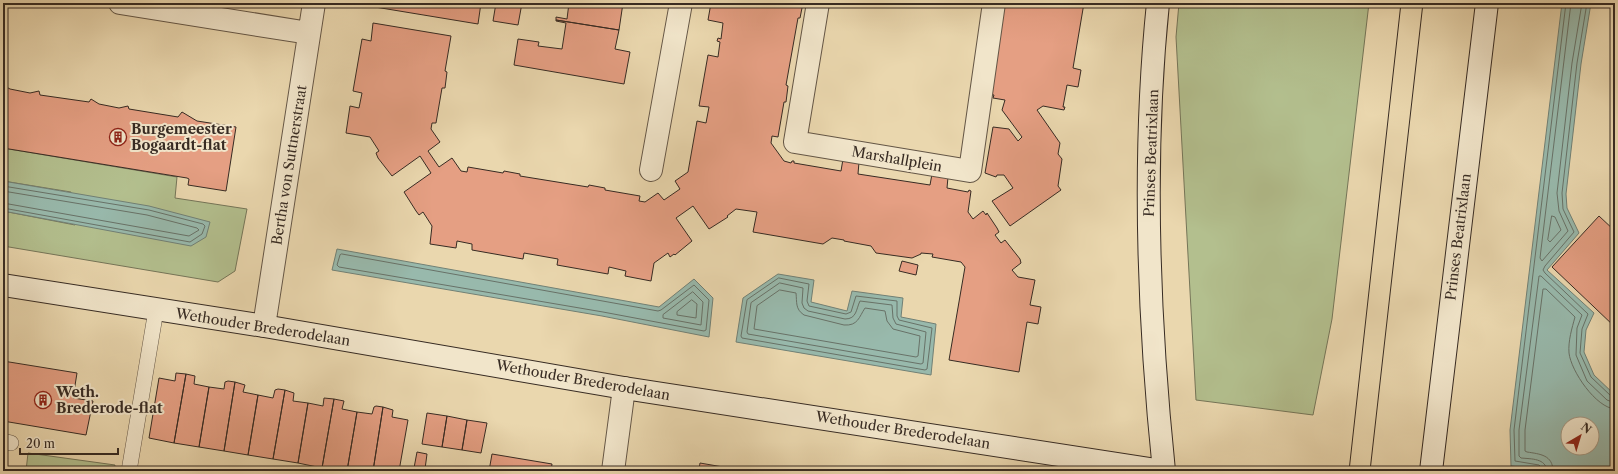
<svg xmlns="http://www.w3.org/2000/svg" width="1618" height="474" font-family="'Libre Caslon Text',serif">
<rect width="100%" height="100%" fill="#ead7ae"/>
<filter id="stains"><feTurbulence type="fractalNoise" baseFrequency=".005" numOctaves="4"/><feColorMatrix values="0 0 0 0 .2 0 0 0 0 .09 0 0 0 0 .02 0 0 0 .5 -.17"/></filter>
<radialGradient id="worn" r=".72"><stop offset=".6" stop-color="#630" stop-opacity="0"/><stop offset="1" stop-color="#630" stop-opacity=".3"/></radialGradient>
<path fill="#b3bf8e" stroke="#757558" d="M 1179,3 L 1369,3 L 1332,319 L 1313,415 L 1196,400 L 1176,37 Z
M 3,148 L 177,177 L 175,198 L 247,209 L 235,271 L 218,282 L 3,246 L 3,211 L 75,225 L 71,192 L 3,181 Z
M 28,453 L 115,465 L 114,471 L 26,471 Z"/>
<path fill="#98b9ac" stroke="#718075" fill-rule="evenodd" d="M 1562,3 L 1591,3 L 1581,64 L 1566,194 L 1567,208 L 1579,233 L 1547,270 L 1594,313 L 1586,330 L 1584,352 L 1594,375 L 1615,395 L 1615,471 L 1553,471 L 1511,466 L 1510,430 ZM 1568,424 L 1592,424 L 1592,448 L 1568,448 Z
M 3,181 L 149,206 L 210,222 L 206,237 L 191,246 L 3,211 Z
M 337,249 L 659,307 L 694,279 L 713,298 L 709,337 L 602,316 L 332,270 Z
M 778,274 L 814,280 L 811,302 L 847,311 L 852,291 L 903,298 L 901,317 L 936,324 L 931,375 L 736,342 L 743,298 Z"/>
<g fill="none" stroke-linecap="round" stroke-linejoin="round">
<path stroke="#687268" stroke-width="1" d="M 1571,3 L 1540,258 L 1542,261 L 1568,231 L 1559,211 L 1557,193 L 1572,63 L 1582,3
M 1587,3 L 1577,63 L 1562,193 L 1563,209 L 1574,232 L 1545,266 L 1543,270 L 1545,273 L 1588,314 L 1582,329 L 1580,353 L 1591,377 L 1611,396 L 1615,398
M 3,186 L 149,210 L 203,224 L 205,226 L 202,234 L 190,242 L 3,208
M 3,191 L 147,215 L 197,228 L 199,230 L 189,236 L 3,203
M 1552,216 L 1555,217 L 1561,230 L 1550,242 L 1548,240 Z
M 342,254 L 658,311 L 661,310 L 694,285 L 709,300 L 706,330 L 704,331 L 603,312 L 339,267 L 337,265 L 340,255 Z
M 779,278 L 809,284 L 807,301 L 809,306 L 846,314 L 851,312 L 856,296 L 897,301 L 897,316 L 899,320 L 932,328 L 927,369 L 925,370 L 742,338 L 741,336 L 747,300 Z
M 780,283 L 803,288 L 802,303 L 804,308 L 808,311 L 845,319 C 857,319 856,309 860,301 L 892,305 L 893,318 L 896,324 L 926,332 L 923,363 L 921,364 L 748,334 L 747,332 L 751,303 Z
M 780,290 L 796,293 C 797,302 795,309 804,315 L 844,325 C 858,326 859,317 865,308 L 885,311 L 887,321 L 893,329 L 920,336 L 918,356 L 916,357 L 754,329 L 757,306 Z
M 693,292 L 703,302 L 701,325 L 663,318 L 663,315 Z
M 692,300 L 697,304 L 696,318 L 677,315 L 677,312 Z
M 1542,471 L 1542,468 L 1539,465 L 1515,461 L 1514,430 L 1566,3
M 1547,471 C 1546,458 1531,459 1521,458 L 1519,456 L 1519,430 L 1539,276 L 1541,276 L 1582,315 L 1577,328 L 1576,355 L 1587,381 L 1607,400 L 1615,403
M 1553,471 C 1553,455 1540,454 1527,452 L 1525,451 L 1525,430 L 1543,289 L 1546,289 L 1575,317 C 1572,328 1568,341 1569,353 C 1571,371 1596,408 1615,409"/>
</g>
<path fill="#e59f83" stroke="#372b23" d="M 369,3 L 481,3 L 478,24 L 369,6 Z
M 496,3 L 522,3 L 518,25 L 493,21 Z
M 569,3 L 623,3 L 619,30 L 556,20 L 556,17 L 567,19 Z
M 711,3 L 803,3 L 800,18 L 798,18 L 786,85 L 788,86 L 786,102 L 784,102 L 778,137 L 772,136 L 771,143 L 784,161 L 791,163 L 792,161 L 794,161 L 794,163 L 841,171 L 843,159 L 859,162 L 858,174 L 930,185 L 932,174 L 948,177 L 947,188 L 968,192 L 969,190 L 971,191 L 968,212 L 973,219 L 983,211 L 986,215 L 987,213 L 997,228 L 999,232 L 995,235 L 1001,243 L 1005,240 L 1020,259 L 1021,263 L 1012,270 L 1018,277 L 1035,280 L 1030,305 L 1041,307 L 1038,324 L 1027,322 L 1019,372 L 949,360 L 965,267 L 961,262 L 932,257 L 933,254 L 921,253 L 921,254 L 912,258 L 876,253 L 871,246 L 844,241 L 844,240 L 832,238 L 823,244 L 753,232 L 757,212 L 736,209 L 727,216 L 728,217 L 709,229 L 693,206 L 676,218 L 692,241 L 675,255 L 674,254 L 670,257 L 668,253 L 654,263 L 651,281 L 625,276 L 626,271 L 609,267 L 608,274 L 557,265 L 558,259 L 524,253 L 523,259 L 472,250 L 472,244 L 457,241 L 456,248 L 430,244 L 432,226 L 423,212 L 419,215 L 416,211 L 404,192 L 431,173 L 420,156 L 392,176 L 378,158 L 376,153 L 379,151 L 370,137 L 346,133 L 350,106 L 359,108 L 362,93 L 353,91 L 362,39 L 371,41 L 373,23 L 451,36 L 445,71 L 447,72 L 445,88 L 442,88 L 436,123 L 432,123 L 431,129 L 440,142 L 428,151 L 439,167 L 452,158 L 461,171 L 467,172 L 468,167 L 503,173 L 504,171 L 520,174 L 520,176 L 588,187 L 589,185 L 605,188 L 605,190 L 640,196 L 639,201 L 645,202 L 658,193 L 664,200 L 680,189 L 675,181 L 688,172 L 697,121 L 706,123 L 709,107 L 699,106 L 708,55 L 718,57 L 720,42 L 717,41 L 718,38 L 721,39 L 723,23 L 708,20 Z
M 1003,3 L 1084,3 L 1073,68 L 1081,70 L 1078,87 L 1067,85 L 1063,107 L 1065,107 L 1064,110 L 1043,106 L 1037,110 L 1060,143 L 1058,154 L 1062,159 L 1058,186 L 1061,190 L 1010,226 L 992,201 L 1013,188 L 1004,175 L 997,175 L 996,177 L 985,173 L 993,127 L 1009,129 L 1018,141 L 1022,137 L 1002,110 L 1005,100 L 993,98 L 994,95 L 987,94 Z
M 556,20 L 619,30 L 615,49 L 630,52 L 624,84 L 514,65 L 518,39 L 539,42 L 538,46 L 562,49 L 566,23 L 556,21 Z
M 3,85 L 10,89 L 30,93 L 39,91 L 40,95 L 89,102 L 91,99 L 99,104 L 119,108 L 128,106 L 129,109 L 178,117 L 182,112 L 197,121 L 236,127 L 226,191 L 188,185 L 189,179 L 187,178 L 3,148 Z
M 1599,216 L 1615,231 L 1615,327 L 1552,267 Z
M 902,261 L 918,265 L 916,275 L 899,271 Z
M 3,361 L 77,373 L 73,398 L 93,401 L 86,435 L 3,421 Z
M 176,373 L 186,374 L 174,443 L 149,438 L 159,378 L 175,381 Z
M 186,374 L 195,376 L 194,384 L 209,387 L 199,447 L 174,443 Z
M 228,381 L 235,382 L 224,451 L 199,447 L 209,387 L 224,389 L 225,382 Z
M 235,382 L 245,385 L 243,392 L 258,395 L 248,455 L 224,451 Z
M 278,389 L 285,390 L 273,459 L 248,455 L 258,395 L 273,398 L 275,390 Z
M 285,390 L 294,393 L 293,401 L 308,403 L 298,463 L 273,459 Z
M 324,398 L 334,399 L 322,468 L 298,463 L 308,403 L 323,406 Z
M 334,399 L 344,401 L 342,409 L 357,412 L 347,471 L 322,468 Z
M 376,406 L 383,407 L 373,471 L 347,471 L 357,412 L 372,414 L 374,407 Z
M 383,407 L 393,410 L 392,417 L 408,420 L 399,471 L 373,471 Z
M 427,413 L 447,416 L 442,447 L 422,444 Z
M 447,416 L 467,420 L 462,450 L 442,447 Z
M 467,420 L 487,423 L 481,453 L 462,450 Z
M 417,452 L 427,454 L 425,469 L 414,468 Z
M 492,454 L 552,464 L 551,471 L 489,471 Z
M 700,463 L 746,471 L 701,471 L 699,469 Z
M 414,468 L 425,469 L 425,471 L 414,471 Z"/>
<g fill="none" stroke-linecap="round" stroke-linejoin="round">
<g stroke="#645646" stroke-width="16">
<path id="lane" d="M 3,441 L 11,443
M 129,471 L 156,310"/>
</g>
<g stroke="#645646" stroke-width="24">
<path id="street" d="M 120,3 L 309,33
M 818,3 L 795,142 L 970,171 L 994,3
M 651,170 L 681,3
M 264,326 L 314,3
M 613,471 L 624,388"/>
</g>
<g stroke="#372b23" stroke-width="24">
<path id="secondary" d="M 1158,3 C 1142,158 1148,316 1164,471
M 3,285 L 264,326 L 624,388 L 1163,471
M 1431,471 L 1487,3"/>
</g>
<use href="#lane" stroke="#f1e5ca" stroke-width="15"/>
<use href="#street" stroke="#f1e5ca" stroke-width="22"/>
<use href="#secondary" stroke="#f1e5ca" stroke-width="22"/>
<path stroke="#372b23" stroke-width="1" d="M 1349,471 L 1401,3
M 1370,471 L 1423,3"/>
</g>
<defs>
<g id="building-ring" transform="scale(0.9)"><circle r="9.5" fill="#f1e5ca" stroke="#8f2418" stroke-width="1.5"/><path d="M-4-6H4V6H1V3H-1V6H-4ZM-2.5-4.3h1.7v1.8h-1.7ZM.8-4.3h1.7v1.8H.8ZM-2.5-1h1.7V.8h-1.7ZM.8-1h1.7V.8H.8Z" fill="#8f2418"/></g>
</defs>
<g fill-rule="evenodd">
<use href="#building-ring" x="118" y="137"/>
<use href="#building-ring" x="43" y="400"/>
</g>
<g text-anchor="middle" stroke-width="4" stroke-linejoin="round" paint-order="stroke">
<g font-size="14" font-weight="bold" fill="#372b23" stroke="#f1e5ca" text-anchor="start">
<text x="131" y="134">Burgemeester<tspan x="131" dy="16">Bogaardt-flat</tspan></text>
<text x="56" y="397">Weth.<tspan x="56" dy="16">Brederode-flat</tspan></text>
</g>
<g font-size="14" fill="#372b23" stroke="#f1e5ca">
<text transform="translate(1151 153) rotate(-88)" y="5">Prinses Beatrixlaan</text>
<text transform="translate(897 159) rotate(10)" y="5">Marshallplein</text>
<text transform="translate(289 165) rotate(-81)" y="5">Bertha von Suttnerstraat</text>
<text transform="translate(1458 237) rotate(-83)" y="5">Prinses Beatrixlaan</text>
<text transform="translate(263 327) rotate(9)" y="5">Wethouder Brederodelaan</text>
<text transform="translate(583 380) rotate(10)" y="5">Wethouder Brederodelaan</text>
<text transform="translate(903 430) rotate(9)" y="5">Wethouder Brederodelaan</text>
</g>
</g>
<rect width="1618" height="474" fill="none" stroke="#ead7ae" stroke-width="16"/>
<rect x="4" y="4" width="1610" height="466" fill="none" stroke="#372b23" stroke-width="2"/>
<rect x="8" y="8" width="1602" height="458" fill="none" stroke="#372b23"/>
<g transform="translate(1580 436) rotate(38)"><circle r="19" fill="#f1e5ca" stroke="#a79b87"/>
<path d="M0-3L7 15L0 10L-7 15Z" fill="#8f2418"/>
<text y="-6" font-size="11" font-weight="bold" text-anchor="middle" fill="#372b23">N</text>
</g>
<path d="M20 448v6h98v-6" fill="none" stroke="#372b23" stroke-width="2"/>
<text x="26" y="448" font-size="12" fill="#372b23" stroke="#f1e5ca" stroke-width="3" paint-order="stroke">20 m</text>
<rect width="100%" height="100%" filter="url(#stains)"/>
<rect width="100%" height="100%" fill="url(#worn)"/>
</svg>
